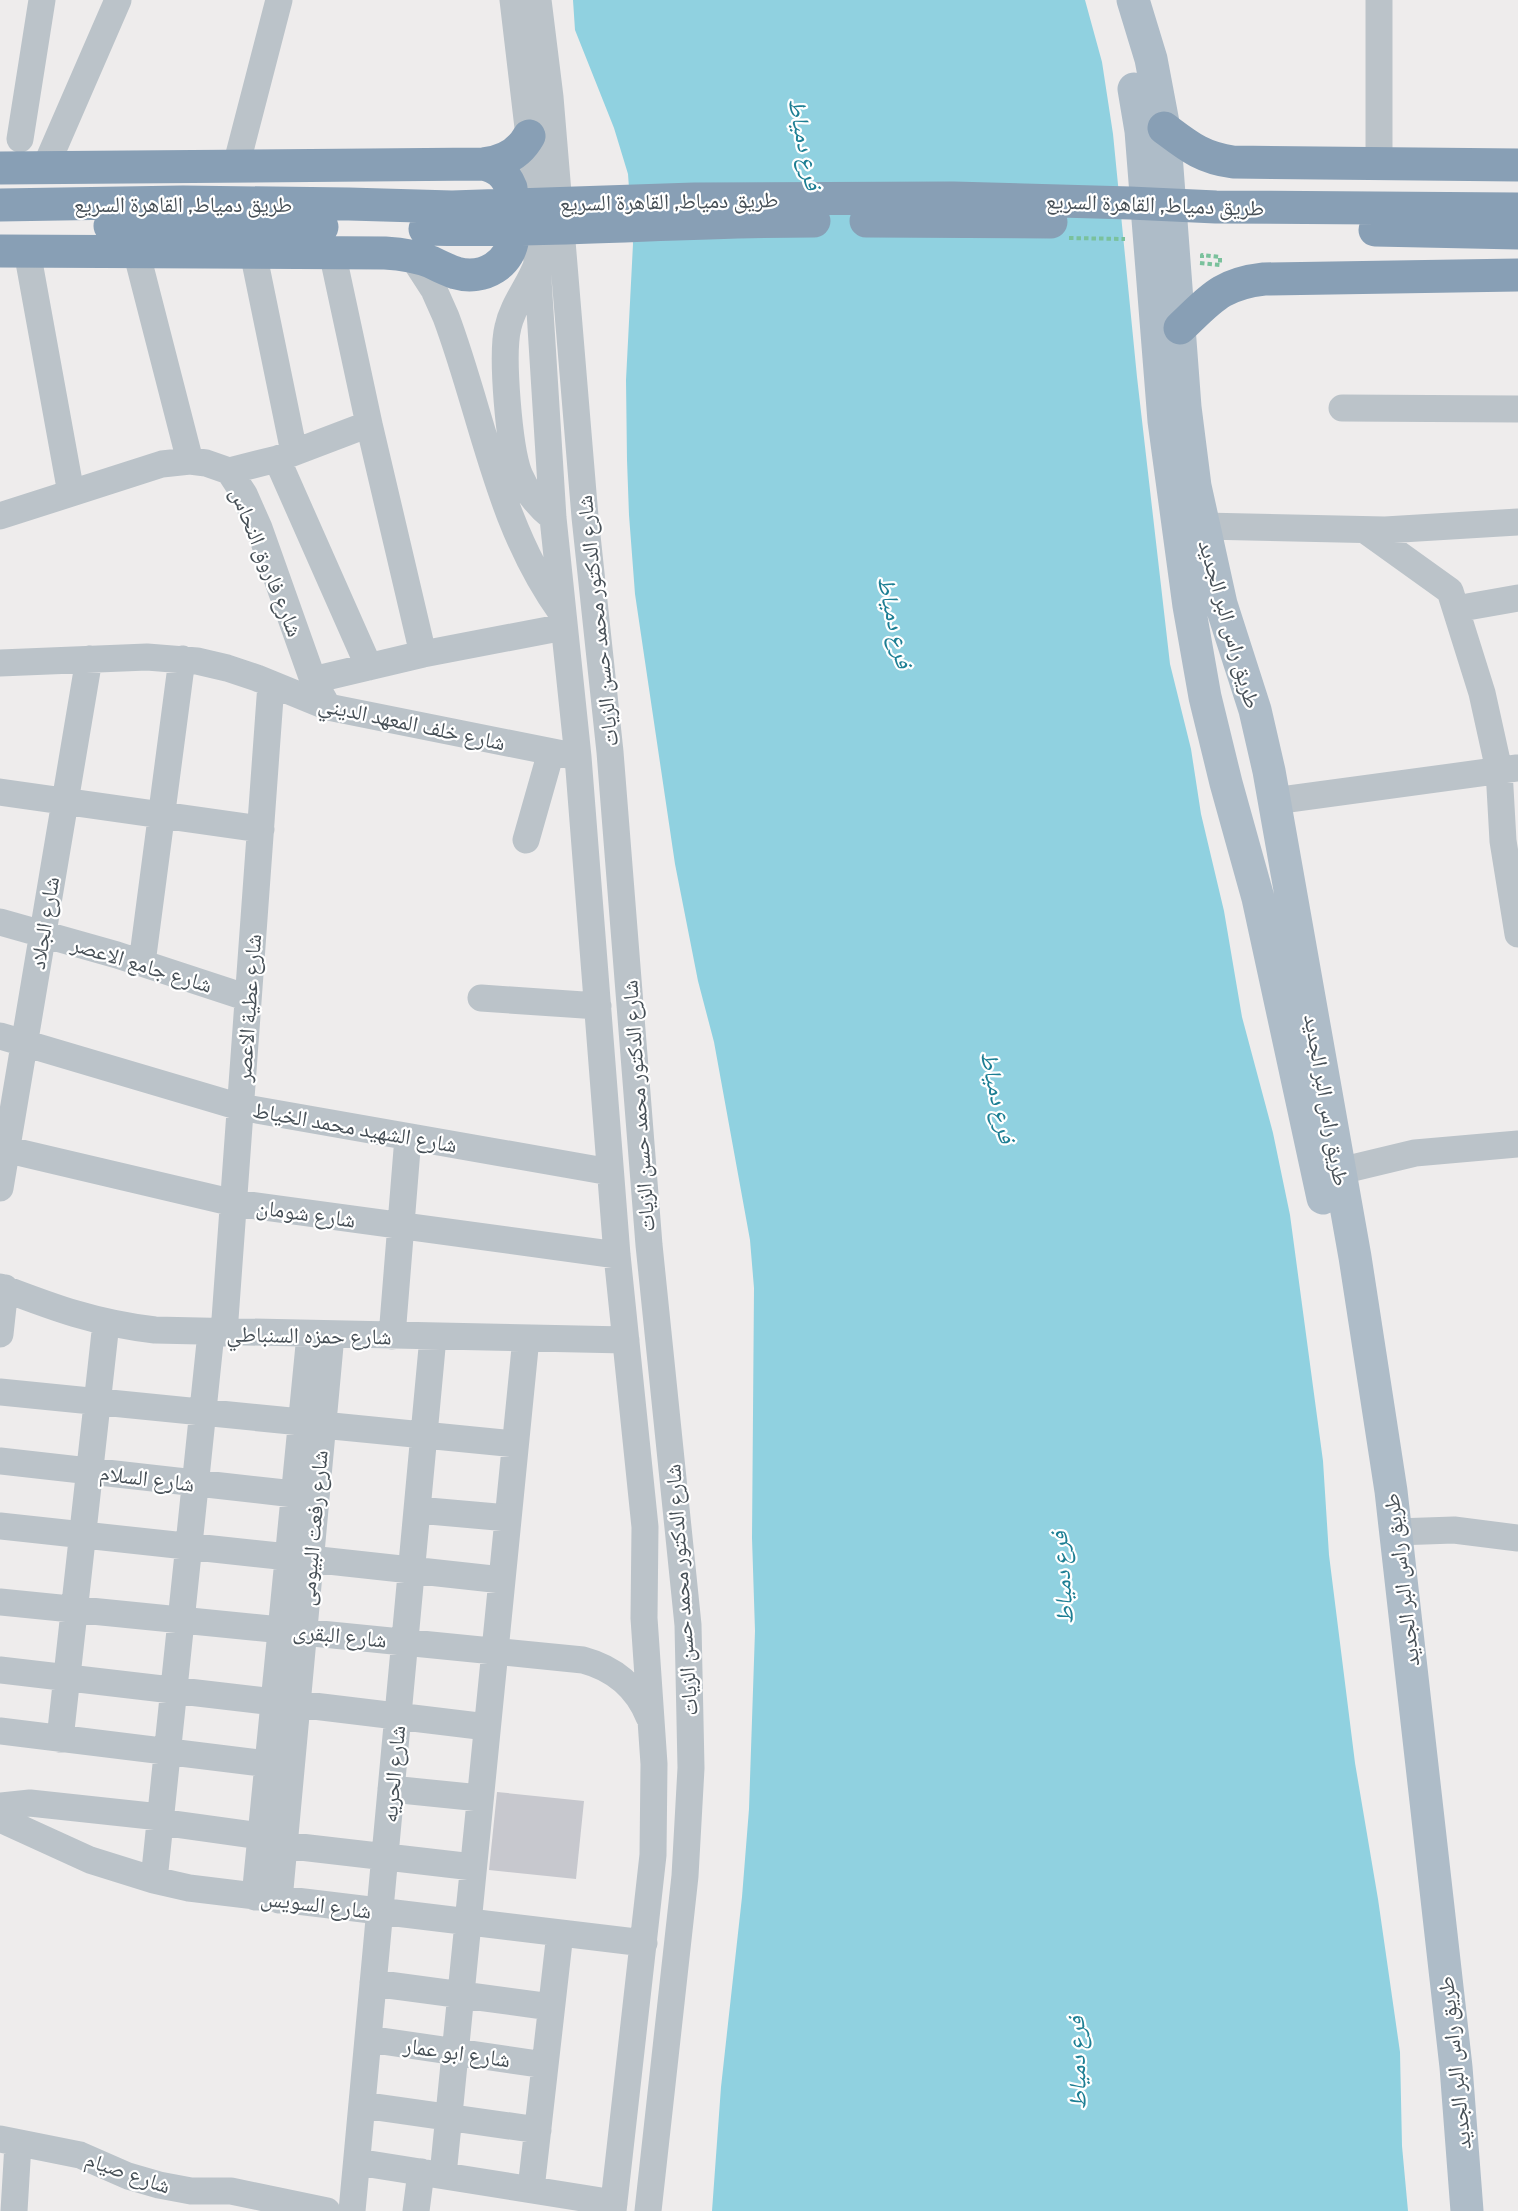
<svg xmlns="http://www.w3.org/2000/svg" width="1518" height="2211" font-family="Cabin,'Noto Naskh Arabic',sans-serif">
<rect width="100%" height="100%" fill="#eeecec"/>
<path fill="#90d1e0" d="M 573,0 L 1085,0 L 1102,62 L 1113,134 L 1137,377 L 1170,664 L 1191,749 L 1201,814 L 1224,911 L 1242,1017 L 1273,1133 L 1290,1215 L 1323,1461 L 1329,1555 L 1355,1763 L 1378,1899 L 1400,2052 L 1402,2146 L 1408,2211 L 712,2211 L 721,2087 L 742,1897 L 749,1809 L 755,1631 L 752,1538 L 754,1288 L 750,1240 L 714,1042 L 698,981 L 675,864 L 635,594 L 629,515 L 627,460 L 626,380 L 633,244 L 628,174 L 614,128 L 575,30 Z"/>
<path fill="#c7c8ce" d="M 497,1792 L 584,1801 L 576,1879 L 489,1870 Z"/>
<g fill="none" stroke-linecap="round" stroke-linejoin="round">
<path stroke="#7ac19c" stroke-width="4" stroke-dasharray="4.5 3" stroke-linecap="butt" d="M 1069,238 L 1125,239
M 1200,263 L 1220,265 L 1220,257 L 1202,255 L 1202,258"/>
<path stroke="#bbc3c9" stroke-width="27" d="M 513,0 L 529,136 L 553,518 L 578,757 L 617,1255 L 645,1527 L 644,1618 L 654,1764 L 653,1855 L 613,2211
M 538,0 L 550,97 L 585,517 L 610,752 L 649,1245 L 688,1625 L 691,1768 L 685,1876 L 648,2211
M 20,139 L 42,0
M 1379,163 L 1379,0
M 236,166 L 279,0
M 45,168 L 118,0
M 27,251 L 71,493
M 136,251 L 190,461
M 253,252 L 294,452
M 332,252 L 369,424 L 423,654
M 412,256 L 434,290 L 446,317 C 483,416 498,525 561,612
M 537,264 C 529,286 513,304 508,327 C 501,354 509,447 519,474 C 526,491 538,506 553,518
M 1342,408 L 1518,409
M 277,459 L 369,667
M 229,471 L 277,459 L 369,424
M 0,516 L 162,464 L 190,461 L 206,463 L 229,471 L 244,494 L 259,528 L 313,680 L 328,707
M 1203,526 L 1385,530 L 1518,522
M 1365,530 L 1450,591 L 1482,693 L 1499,770 L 1503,841 L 1518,934
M 1456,609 L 1518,598
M 0,663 L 147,657 L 197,661 L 227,668 L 257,678 L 328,707 L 578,757
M 313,680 L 423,654 L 564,627
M 0,792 L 261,829
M 1274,801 L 1517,768
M 526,840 L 551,752
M 0,922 L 117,955 L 248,998
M 142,963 L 182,659
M 481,998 L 598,1006
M 0,1036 L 240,1107 L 610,1172
M 0,1148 L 234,1203 L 617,1255
M 1340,1171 L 1415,1153 L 1518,1144
M 0,1188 L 89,659
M 0,1287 C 55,1308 95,1323 155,1330 L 626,1340
M 224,1333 L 271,684
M 0,1334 L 5,1288
M 392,1336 L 408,1137
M 0,1392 L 301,1422
M 322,1425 L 515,1444
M 0,1461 L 294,1494
M 417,1510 L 508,1518
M 0,1526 L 288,1557
M 1396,1532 L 1454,1530 L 1518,1538
M 310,1559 L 502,1580
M 0,1602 L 583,1660 C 613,1668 637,1687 649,1717
M 0,1670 L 274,1702
M 297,1704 L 487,1727
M 0,1731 L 268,1764
M 60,1739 L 106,1323
M 391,1789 L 480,1798
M 0,1806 L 30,1803 L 160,1817
M 0,1819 L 90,1860 L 154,1880 L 189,1888 L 644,1943
M 160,1822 L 261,1836
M 283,1845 L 473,1867
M 154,1880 L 211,1333
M 255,1897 L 310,1335
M 279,1900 L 331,1335
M 373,1983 L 551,2007
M 368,2039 L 545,2065
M 362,2105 L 538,2130
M 0,2139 L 80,2155 L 128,2176 L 159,2185 L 191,2191 L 231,2191 L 327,2211
M 357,2162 L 614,2203
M 443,2175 L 526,1338
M 531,2189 L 560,1933
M 14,2211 L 18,2144
M 352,2211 L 433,1337
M 416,2211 L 421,2172"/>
<path stroke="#aebcc8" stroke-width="33" d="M 1133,0 L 1151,59 L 1164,128 L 1185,407 L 1195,486 L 1221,604 L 1255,710 L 1269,771 L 1355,1257 L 1391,1491 L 1456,2067 L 1467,2211
M 1134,89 L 1141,131 L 1164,421 L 1189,606 L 1205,697 L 1226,783 L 1258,898 L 1323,1198"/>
<path stroke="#889fb5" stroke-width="33" d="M 1164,128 C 1188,146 1202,158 1233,162 L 1518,165
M 0,168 L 483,164 C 503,162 519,154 529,136
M 0,205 L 183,202 L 349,204 L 452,207 L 694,199 L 953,198 L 1130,203 L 1216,207 L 1518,209
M 866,221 L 1051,222
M 110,226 L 322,227
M 425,229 C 554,232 684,221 814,221
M 1375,230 L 1518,233
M 0,251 L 385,253 C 401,254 416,256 431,262 C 439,266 447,270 456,273 C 483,281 512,264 513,235 C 514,220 512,204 511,188 C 506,175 498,167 483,164
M 1180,328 C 1210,300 1220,284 1264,279 L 1518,275"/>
</g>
<g text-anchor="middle" stroke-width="4.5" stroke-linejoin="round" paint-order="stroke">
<g font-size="22" fill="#464f56" stroke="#fff">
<text transform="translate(669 201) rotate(-1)" y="8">طريق دمياط, القاهرة السريع</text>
<text x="183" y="212">طريق دمياط, القاهرة السريع</text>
<text transform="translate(1155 204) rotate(2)" y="8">طريق دمياط, القاهرة السريع</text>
<text transform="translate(267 562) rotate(68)" y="8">شارع فاروق النحاس</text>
<text transform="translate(597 621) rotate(-96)" y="8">شارع الدكتور محمد حسن الزيات</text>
<text transform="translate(1230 624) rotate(74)" y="8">طريق راس البر الجديد</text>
<text transform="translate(412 723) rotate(12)" y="8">شارع خلف المعهد الديني</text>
<text transform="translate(44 923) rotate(-81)" y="8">شارع الجلاد</text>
<text transform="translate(142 964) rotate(17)" y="8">شارع جامع الاعصر</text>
<text transform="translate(248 1008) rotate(-86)" y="8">شارع عطية الاعصر</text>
<text transform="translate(1327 1100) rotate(80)" y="8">طريق راس البر الجديد</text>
<text transform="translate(638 1106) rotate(-94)" y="8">شارع الدكتور محمد حسن الزيات</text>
<text transform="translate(355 1127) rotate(10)" y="8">شارع الشهيد محمد الخياط</text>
<text transform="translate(306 1213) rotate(8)" y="8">شارع شومان</text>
<text transform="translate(309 1335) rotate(1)" y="8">شارع حمزه السنباطي</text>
<text transform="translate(147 1478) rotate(7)" y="8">شارع السلام</text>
<text transform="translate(313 1528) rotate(-85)" y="8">شارع رفعت البيومى</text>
<text transform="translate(1401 1580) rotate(-97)" y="8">طريق راس البر الجديد</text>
<text transform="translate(681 1590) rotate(-94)" y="8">شارع الدكتور محمد حسن الزيات</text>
<text transform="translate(340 1635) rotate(6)" y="8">شارع البقرى</text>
<text transform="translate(393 1774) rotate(-85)" y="8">شارع الحريه</text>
<text transform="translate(316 1904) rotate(7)" y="8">شارع السويس</text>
<text transform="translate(457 2052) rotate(8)" y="8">شارع ابو عمار</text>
<text transform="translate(1454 2063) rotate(-96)" y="8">طريق راس البر الجديد</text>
<text transform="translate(128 2172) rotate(19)" y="8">شارع صيام</text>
</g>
<g font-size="24" font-style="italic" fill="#1c7e93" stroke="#fff">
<text transform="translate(805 144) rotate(79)" y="8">فرع دمياط</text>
<text transform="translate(895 622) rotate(78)" y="8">فرع دمياط</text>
<text transform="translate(998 1097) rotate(78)" y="8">فرع دمياط</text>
<text transform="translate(1062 1578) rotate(-94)" y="8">فرع دمياط</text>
<text transform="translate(1077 2063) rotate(-91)" y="8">فرع دمياط</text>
</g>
</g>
</svg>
